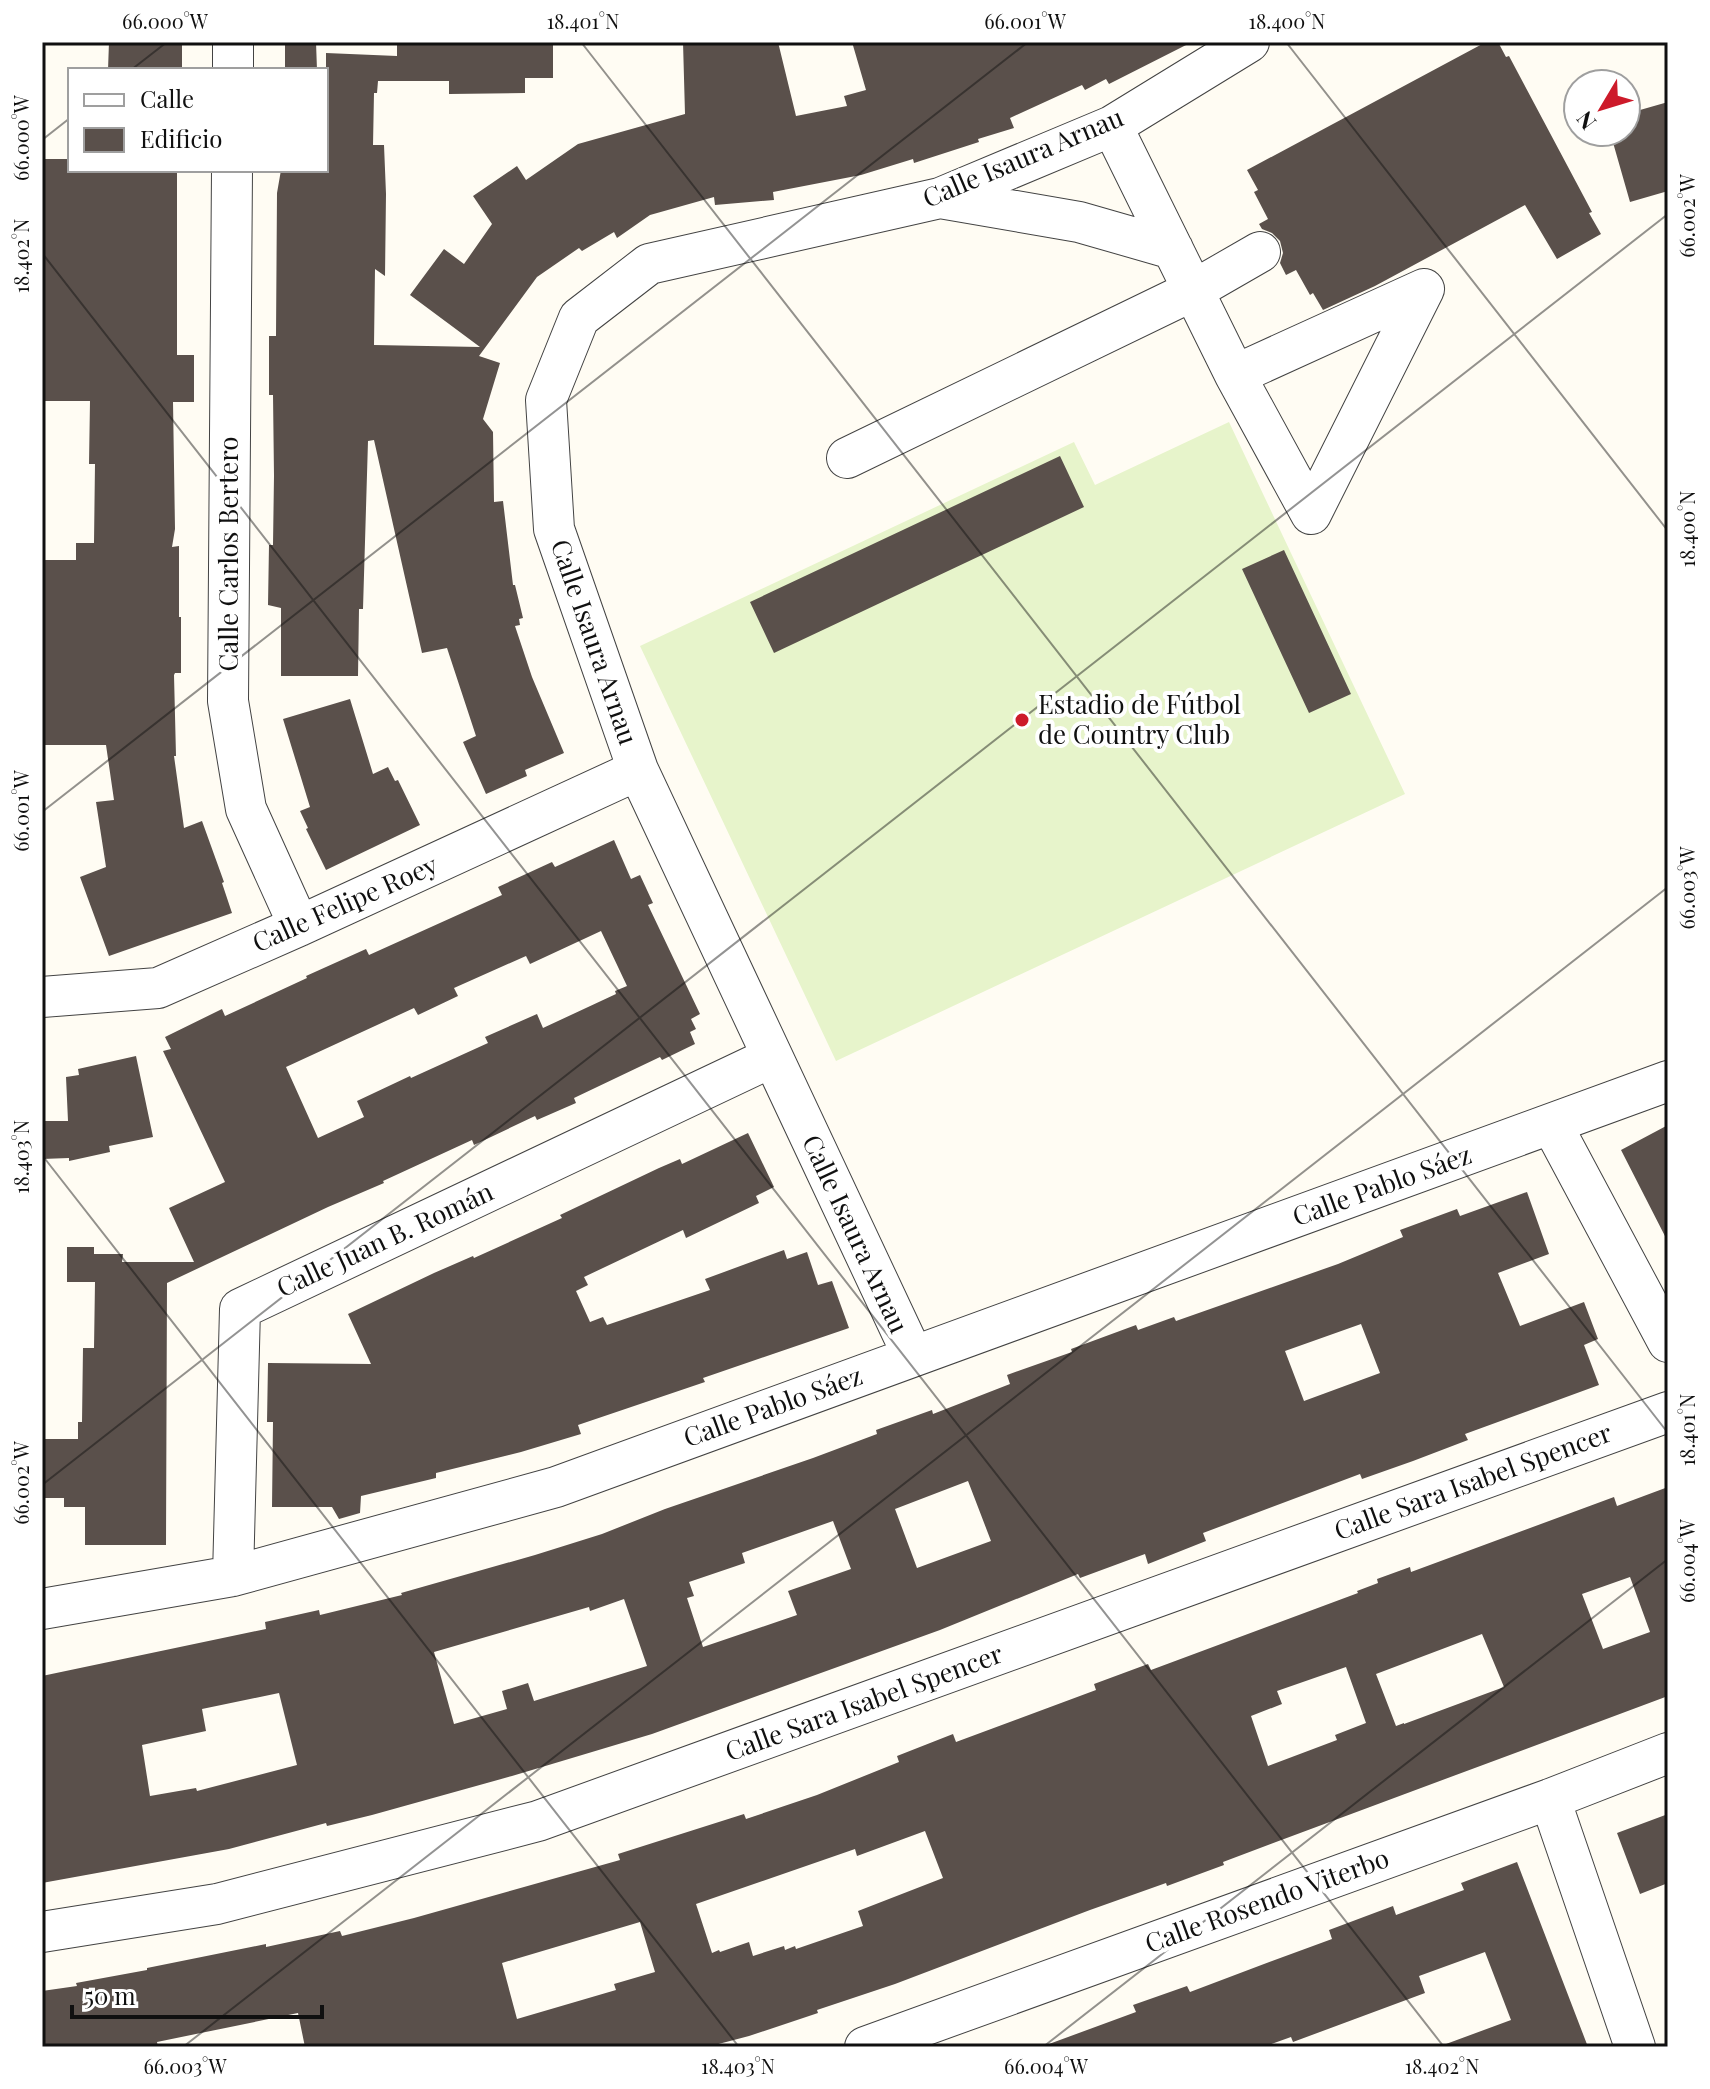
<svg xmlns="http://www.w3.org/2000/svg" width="1710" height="2089" font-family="'Playfair Display',serif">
<rect width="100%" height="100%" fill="#fffcf3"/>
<path fill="#e7f4cb" d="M 1229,422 L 1405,794 L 836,1061 L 640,646 L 1074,442 L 1095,485 Z"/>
<path fill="#5a504b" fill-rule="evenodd" d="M 109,42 L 182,42 L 182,70 L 108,70 Z
M 285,42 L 316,42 L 317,70 L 285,70 Z
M 397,42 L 553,42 L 553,78 L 525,78 L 525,93 L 449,94 L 449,81 L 378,81 L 377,93 L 374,93 L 373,145 L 384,145 L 386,194 L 385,276 L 375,269 L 374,345 L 480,347 L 410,295 L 444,249 L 464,264 L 492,224 L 473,196 L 517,166 L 526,180 L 578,144 L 685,114 L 683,42 L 778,42 L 796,116 L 847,106 L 844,96 L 866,90 L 852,42 L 1192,42 L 1109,84 L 1106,79 L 1085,90 L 1082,85 L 1010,118 L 1014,128 L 978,139 L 979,142 L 914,163 L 913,159 L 861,175 L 773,192 L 774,200 L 715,205 L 714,197 L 650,215 L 617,238 L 614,232 L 582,251 L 579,248 L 537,277 L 479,356 L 500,363 L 483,419 L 493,432 L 494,502 L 503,501 L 513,585 L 515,585 L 523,618 L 519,619 L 520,625 L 515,626 L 532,677 L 564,753 L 525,770 L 527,776 L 486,794 L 463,742 L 476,736 L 447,648 L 422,653 L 374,440 L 368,441 L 363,609 L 359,609 L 358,676 L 281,676 L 281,608 L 268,605 L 269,545 L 273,545 L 274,476 L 273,395 L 269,395 L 269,336 L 276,336 L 277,193 L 281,170 L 326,170 L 326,53 L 397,56 Z
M 1486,42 L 1498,42 L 1506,57 L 1509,56 L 1592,212 L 1589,213 L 1601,234 L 1557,259 L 1525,205 L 1375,286 L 1323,310 L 1313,293 L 1310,295 L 1296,270 L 1286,275 L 1280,263 L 1283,253 L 1280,241 L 1272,233 L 1262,229 L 1259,224 L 1268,219 L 1254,192 L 1258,190 L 1247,170 Z
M 1668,102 L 1668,191 L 1630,202 L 1610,132 L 1626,132 L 1626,114 Z
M 42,159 L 70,159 L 70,170 L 177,170 L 177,355 L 194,355 L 194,402 L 173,402 L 175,529 L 172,547 L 179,546 L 179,617 L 181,617 L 181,673 L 175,673 L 174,675 L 176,756 L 174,756 L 184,828 L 202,821 L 224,882 L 222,883 L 232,913 L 109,956 L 80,877 L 106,867 L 96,802 L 114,800 L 106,745 L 42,745 L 42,560 L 76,560 L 76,543 L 94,543 L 95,464 L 89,464 L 90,401 L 42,401 Z
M 1060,456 L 1084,507 L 774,653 L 750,602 Z
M 1284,550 L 1351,694 L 1309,713 L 1242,569 Z
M 350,699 L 373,774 L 388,767 L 395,781 L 398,780 L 420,825 L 326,870 L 306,829 L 308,828 L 300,811 L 310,807 L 283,719 Z
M 614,840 L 631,879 L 640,875 L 653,903 L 648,905 L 700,1014 L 691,1019 L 696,1029 L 690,1032 L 695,1044 L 662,1060 L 660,1057 L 574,1098 L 576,1103 L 537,1120 L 535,1116 L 474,1145 L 472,1140 L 383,1181 L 384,1183 L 328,1207 L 167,1283 L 166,1545 L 85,1545 L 85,1507 L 64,1507 L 64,1498 L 42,1498 L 42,1439 L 78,1439 L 78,1422 L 82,1422 L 83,1348 L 94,1348 L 95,1282 L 67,1282 L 67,1247 L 94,1247 L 94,1254 L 123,1254 L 122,1262 L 194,1262 L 169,1208 L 225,1182 L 163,1051 L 171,1049 L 165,1037 L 222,1009 L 225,1016 L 307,978 L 306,976 L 366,949 L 369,955 L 502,895 L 498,887 L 552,862 L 555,867 ZM 601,931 L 627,986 L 615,991 L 616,994 L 543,1028 L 537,1014 L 485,1037 L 488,1043 L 411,1078 L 410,1076 L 357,1101 L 364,1117 L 318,1138 L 286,1067 L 414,1008 L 418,1015 L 458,996 L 454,988 L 526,956 L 530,964 Z
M 136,1056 L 153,1137 L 109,1146 L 110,1152 L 69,1161 L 69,1158 L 42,1159 L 42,1121 L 68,1121 L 66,1077 L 79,1075 L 78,1069 Z
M 1668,1125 L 1668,1242 L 1621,1150 Z
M 748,1133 L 774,1187 L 756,1196 L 759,1203 L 686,1238 L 683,1230 L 584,1277 L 588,1285 L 576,1291 L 590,1322 L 603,1317 L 607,1325 L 710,1290 L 705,1279 L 784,1250 L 787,1259 L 807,1252 L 818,1285 L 832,1281 L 849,1328 L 703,1378 L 705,1382 L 578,1425 L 581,1434 L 521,1452 L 436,1473 L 436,1478 L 361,1496 L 360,1513 L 339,1519 L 332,1507 L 272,1507 L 273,1422 L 267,1422 L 268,1363 L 371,1364 L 348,1314 L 434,1273 L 473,1256 L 474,1258 L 562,1218 L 560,1215 L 659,1168 L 680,1159 L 682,1164 Z
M 1527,1192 L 1549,1254 L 1498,1273 L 1520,1326 L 1584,1302 L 1598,1339 L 1584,1345 L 1599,1385 L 1465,1434 L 1468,1440 L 1413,1461 L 1362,1479 L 1360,1474 L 1203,1533 L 1206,1541 L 1148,1564 L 1145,1554 L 1080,1578 L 1078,1574 L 940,1630 L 652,1734 L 512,1776 L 372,1815 L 327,1826 L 326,1823 L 229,1849 L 42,1883 L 42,1676 L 266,1629 L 265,1622 L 319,1610 L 320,1615 L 402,1595 L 401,1593 L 535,1555 L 602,1534 L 665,1509 L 813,1458 L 877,1434 L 876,1430 L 932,1410 L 933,1414 L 1010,1384 L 1007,1375 L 1072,1352 L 1071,1349 L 1136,1325 L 1138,1330 L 1174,1317 L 1176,1321 L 1338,1264 L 1403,1237 L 1400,1230 L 1457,1209 L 1460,1216 ZM 1361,1324 L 1380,1373 L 1304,1401 L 1285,1351 ZM 968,1481 L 991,1541 L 917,1568 L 895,1509 ZM 833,1521 L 851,1569 L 788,1591 L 797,1615 L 703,1647 L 687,1598 L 694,1596 L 689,1582 L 745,1563 L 742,1553 ZM 624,1599 L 647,1666 L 534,1701 L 528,1683 L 502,1691 L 507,1709 L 454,1724 L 434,1652 L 589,1607 L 590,1611 ZM 279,1693 L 297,1765 L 197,1791 L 196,1788 L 150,1796 L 142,1745 L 206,1731 L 202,1709 Z
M 1668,1487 L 1668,1696 L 1276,1842 L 1223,1862 L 1224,1865 L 1167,1886 L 1166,1883 L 1090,1910 L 895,1984 L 817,2010 L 818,2013 L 749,2036 L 707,2047 L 305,2047 L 298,2013 L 157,2042 L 158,2047 L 42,2047 L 42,1991 L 77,1986 L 76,1983 L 147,1970 L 147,1968 L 266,1944 L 266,1947 L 340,1931 L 342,1936 L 414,1918 L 620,1860 L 618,1854 L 744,1814 L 746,1819 L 817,1795 L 899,1762 L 897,1756 L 953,1734 L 956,1742 L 1096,1690 L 1094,1684 L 1148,1664 L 1151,1670 L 1358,1593 L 1357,1591 L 1378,1583 L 1377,1579 L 1410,1567 L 1411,1572 L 1614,1497 L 1617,1506 ZM 1630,1577 L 1650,1632 L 1603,1649 L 1582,1594 ZM 1482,1634 L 1504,1687 L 1404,1724 L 1404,1723 L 1396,1726 L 1376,1674 ZM 1346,1667 L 1366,1723 L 1335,1735 L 1337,1740 L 1268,1766 L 1251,1716 L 1282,1704 L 1277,1691 ZM 925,1831 L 943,1878 L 858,1911 L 863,1926 L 796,1949 L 795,1946 L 785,1950 L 784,1946 L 753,1956 L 749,1942 L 720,1952 L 719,1950 L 712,1953 L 696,1904 L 855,1849 L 857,1856 ZM 640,1922 L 655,1972 L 614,1984 L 616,1990 L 517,2019 L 502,1963 Z
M 1668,1814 L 1668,1883 L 1640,1894 L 1617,1833 Z
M 1517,1862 L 1588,2047 L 1447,2047 L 1446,2044 L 1511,2020 L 1485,1952 L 1419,1976 L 1425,1993 L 1293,2042 L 1291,2037 L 1263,2047 L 1049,2047 L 1049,2044 L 1136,2012 L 1133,2005 L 1187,1986 L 1190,1992 L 1264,1964 L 1332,1939 L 1329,1930 L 1393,1906 L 1396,1915 L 1464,1890 L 1461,1883 Z"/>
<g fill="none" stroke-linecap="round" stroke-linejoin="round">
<g stroke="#434343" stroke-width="42">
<path id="minor" d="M 233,70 L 233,42
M 1112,126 L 1235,375 L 1311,514
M 232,170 L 228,701 L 246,809 L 299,926
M 940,198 L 1079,222 L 1173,249
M 1235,375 L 1424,289 L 1311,514
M 847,458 L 1194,290 L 1260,252
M 42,997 L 158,988 L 299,926 L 638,770
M 1552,1125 L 1668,1342
M 913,1356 L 638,770 L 554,529 L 546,400 L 579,318 L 649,264 L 940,198 L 1112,126 L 1249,42
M 233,1576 L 240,1309 L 772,1057
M 42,1609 L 233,1576 L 556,1487 L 1668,1081
M 1550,1799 L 1635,2047
M 42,1932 L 217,1904 L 538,1821 L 1668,1412
M 865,2047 L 1550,1799 L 1668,1753"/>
</g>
<use href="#minor" stroke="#fff" stroke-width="40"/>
</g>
<path fill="none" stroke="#101010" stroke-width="2" stroke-opacity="0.45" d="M 581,42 L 1668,1433M 1286,42 L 1668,531M 131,70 L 167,42M 42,140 L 70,118M 42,253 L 1444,2047M 42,812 L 1028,42M 42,1155 L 739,2047M 42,1485 L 1668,214M 183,2047 L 1668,887M 1043,2047 L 1668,1559"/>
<circle fill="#cd1a2a" stroke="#fff" stroke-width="3" cx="1022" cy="720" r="8"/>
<g text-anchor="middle" stroke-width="8" stroke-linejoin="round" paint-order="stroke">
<g font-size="26" fill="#101010" stroke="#fff">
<text transform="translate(1023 158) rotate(-23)" y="9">Calle Isaura Arnau</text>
<text transform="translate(229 554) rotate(-90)" y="9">Calle Carlos Bertero</text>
<text transform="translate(594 642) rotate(71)" y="9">Calle Isaura Arnau</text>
<text transform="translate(345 904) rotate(-24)" y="9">Calle Felipe Roey</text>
<text transform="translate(1382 1186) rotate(-20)" y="9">Calle Pablo Sáez</text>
<text transform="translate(855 1234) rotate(65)" y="9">Calle Isaura Arnau</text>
<text transform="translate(385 1240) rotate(-25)" y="9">Calle Juan B. Román</text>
<text transform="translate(773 1407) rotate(-20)" y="9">Calle Pablo Sáez</text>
<text transform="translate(1473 1482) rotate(-20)" y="9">Calle Sara Isabel Spencer</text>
<text transform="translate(864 1703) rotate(-20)" y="9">Calle Sara Isabel Spencer</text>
<text transform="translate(1267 1901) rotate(-20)" y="9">Calle Rosendo Viterbo</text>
</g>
<g font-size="26" fill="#101010" stroke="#fff" text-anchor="start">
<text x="1038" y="714">Estadio de Fútbol<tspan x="1038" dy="30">de Country Club</tspan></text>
</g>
</g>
<rect width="1710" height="2089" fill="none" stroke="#ffffff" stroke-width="88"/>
<rect x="68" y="68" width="260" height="104" fill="#ffffff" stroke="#9f9f9f" stroke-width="2"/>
<rect x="84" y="94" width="40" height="12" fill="#ffffff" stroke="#9f9f9f" stroke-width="2"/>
<text x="140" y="108" font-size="24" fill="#101010">Calle</text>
<rect x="84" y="128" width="40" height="24" fill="#5a504b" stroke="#9f9f9f" stroke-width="2"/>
<text x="140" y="148" font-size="24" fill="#101010">Edificio</text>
<g transform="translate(1602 108) rotate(232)"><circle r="38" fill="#ffffff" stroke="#9f9f9f" stroke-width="2"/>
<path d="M0-6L14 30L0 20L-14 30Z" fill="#cd1a2a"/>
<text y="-12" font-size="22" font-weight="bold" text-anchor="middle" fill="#101010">N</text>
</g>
<path d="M72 2005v12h250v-12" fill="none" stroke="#101010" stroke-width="4"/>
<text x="84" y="2005" font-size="24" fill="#101010" stroke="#ffffff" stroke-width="6" paint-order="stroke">50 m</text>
<rect x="44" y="44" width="1622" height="2001" fill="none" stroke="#101010" stroke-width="3"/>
<g font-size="20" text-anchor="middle" fill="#101010">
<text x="165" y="29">66.000°W</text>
<text x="583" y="29">18.401°N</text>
<text x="1025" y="29">66.001°W</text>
<text x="1287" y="29">18.400°N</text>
<text transform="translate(22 138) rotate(-90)" y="7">66.000°W</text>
<text transform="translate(1688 216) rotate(-90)" y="7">66.002°W</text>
<text transform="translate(22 256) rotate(-90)" y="7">18.402°N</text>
<text transform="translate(1688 529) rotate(-90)" y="7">18.400°N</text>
<text transform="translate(22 811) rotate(-90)" y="7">66.001°W</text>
<text transform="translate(1688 888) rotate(-90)" y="7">66.003°W</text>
<text transform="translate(22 1157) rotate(-90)" y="7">18.403°N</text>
<text transform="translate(1688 1430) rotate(-90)" y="7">18.401°N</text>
<text transform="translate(22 1483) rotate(-90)" y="7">66.002°W</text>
<text transform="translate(1688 1561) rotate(-90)" y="7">66.004°W</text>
<text x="185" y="2074">66.003°W</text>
<text x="738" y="2074">18.403°N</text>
<text x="1046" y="2074">66.004°W</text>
<text x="1442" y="2074">18.402°N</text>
</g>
</svg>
